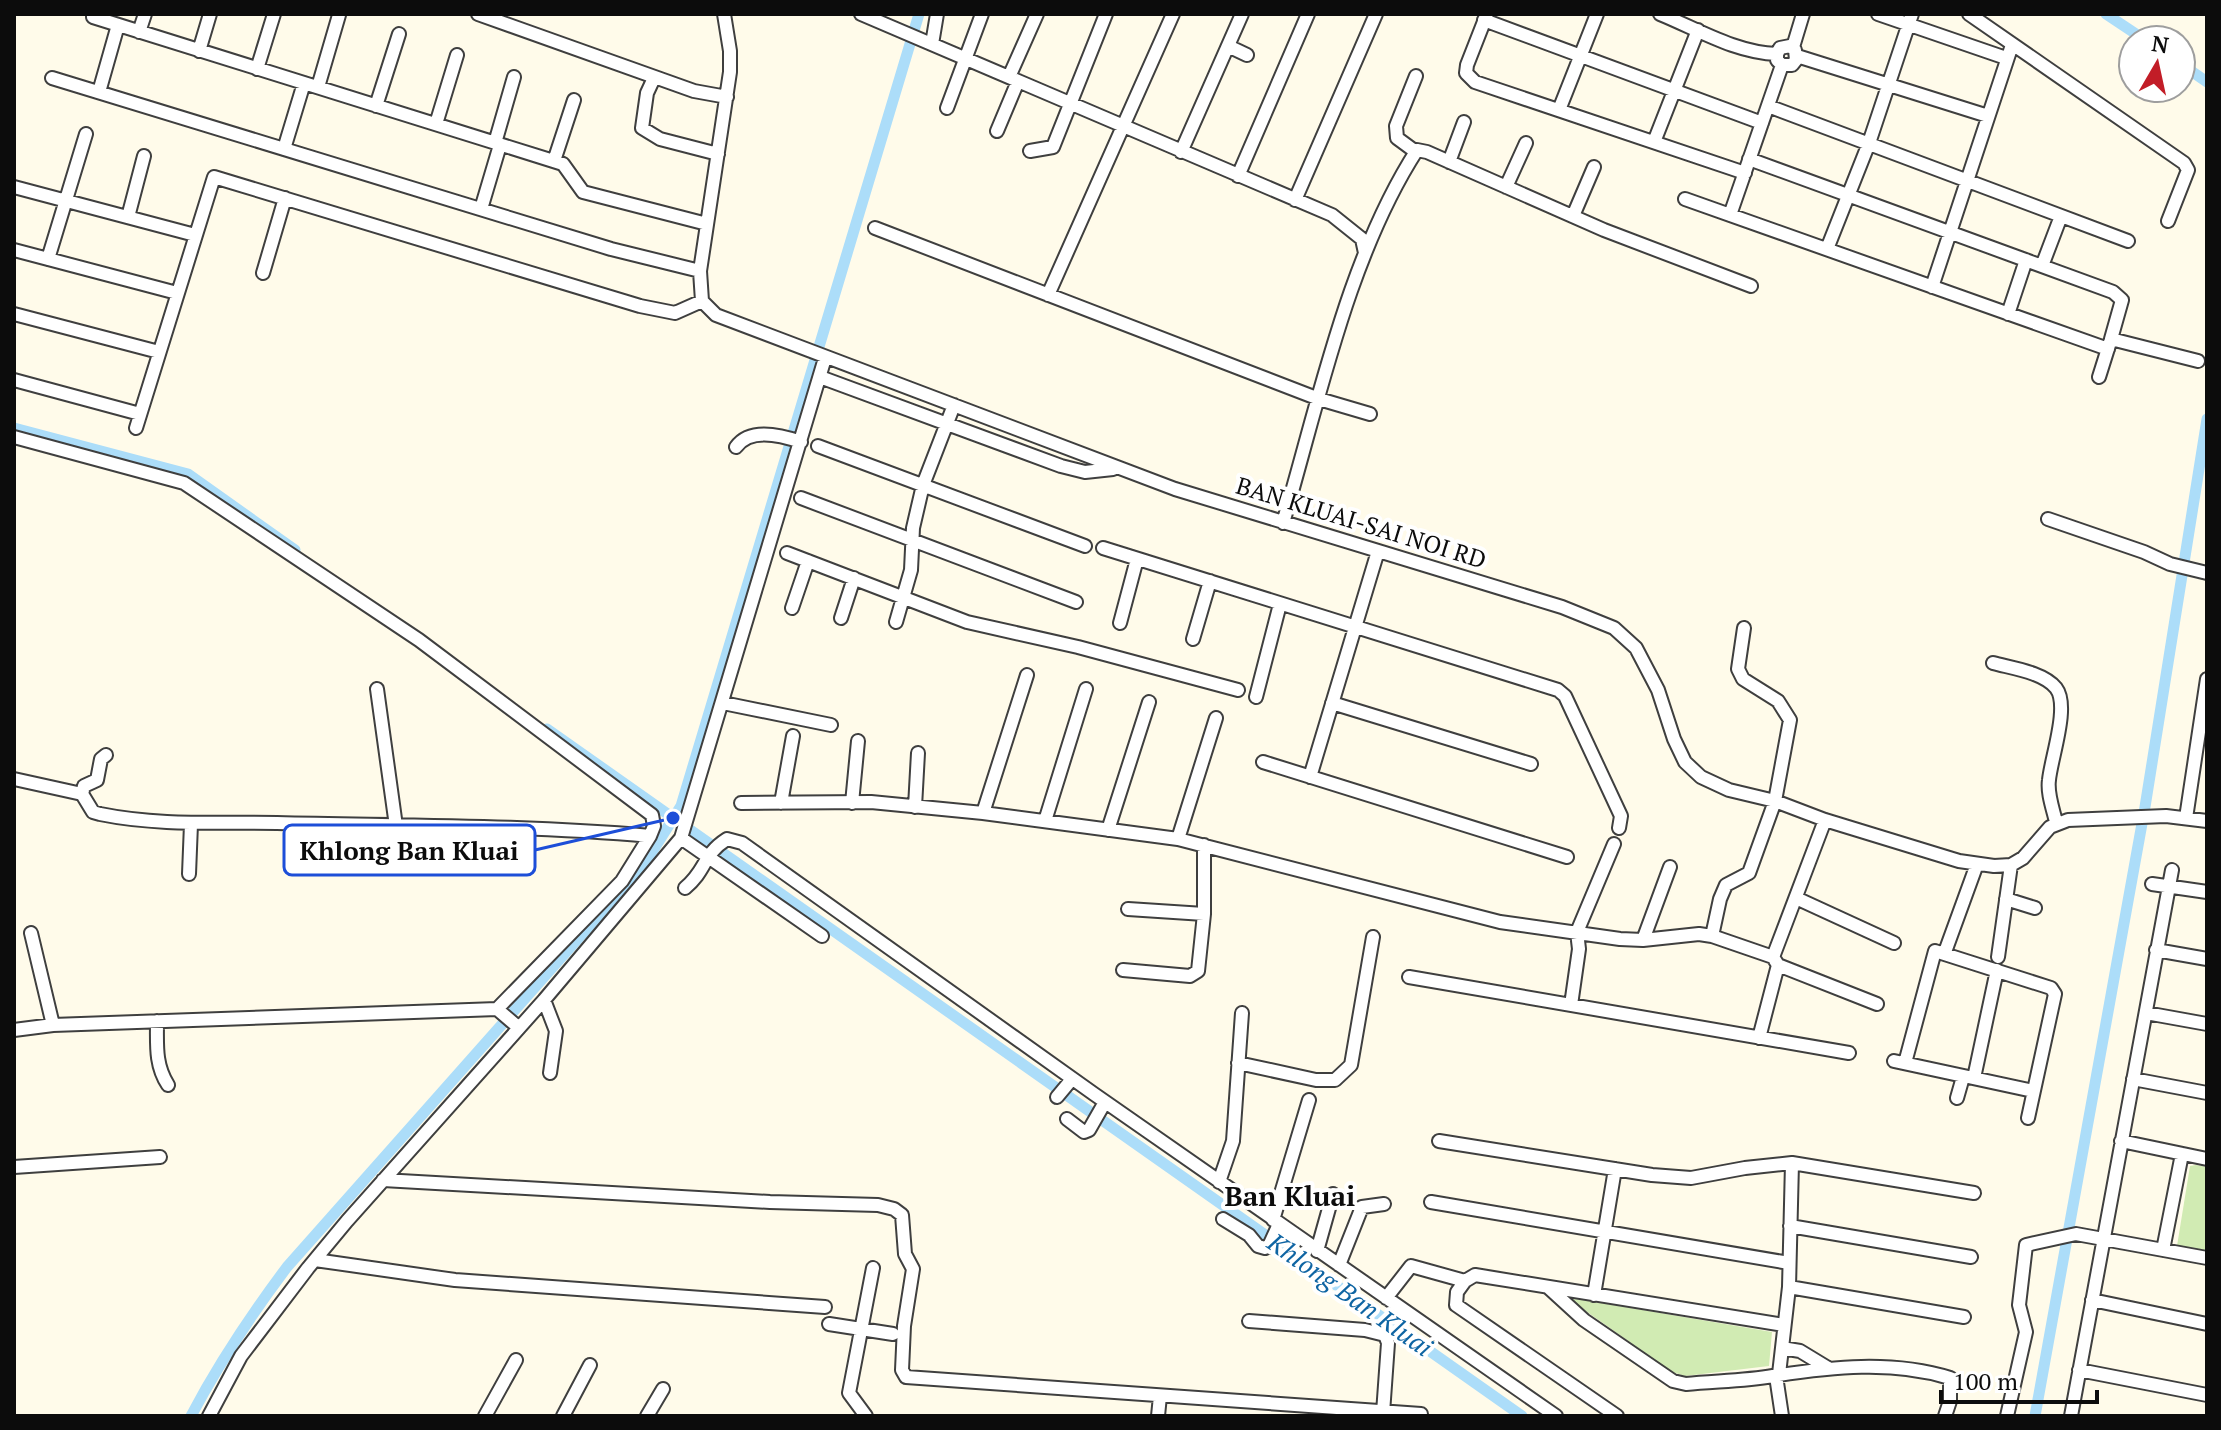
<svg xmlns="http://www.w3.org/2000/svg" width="2221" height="1430" font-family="'PT Serif',serif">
<rect width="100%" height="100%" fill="#fffbea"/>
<path fill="#d1ebb3" d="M 2196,1165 L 2207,1167 L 2207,1252 L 2177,1246 L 2190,1166 Z
M 1572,1298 L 1772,1332 L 1769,1366 L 1685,1376 L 1672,1372 L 1573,1302 Z"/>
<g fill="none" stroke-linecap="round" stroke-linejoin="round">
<path stroke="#acddf9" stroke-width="11" d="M 2106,14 L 2145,40
M 2181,64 L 2207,82
M 14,428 L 188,474 L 295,550
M 547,729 L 1522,1416
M 191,1416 C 219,1363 251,1315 287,1267 L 645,863 L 681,806 L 919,14
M 2035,1416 L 2145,807 L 2207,419"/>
<g stroke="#3f3f3f" stroke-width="16">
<path id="minor" d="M 478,14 L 694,91 L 727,97
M 724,14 L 730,51 L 730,72 L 700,271 L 702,301 L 716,315 L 1175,489 L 1562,607 L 1614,628 L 1636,648 L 1658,690 L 1674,739 L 1685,762 L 1701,777 L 1729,790 L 1775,801 L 1825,820 L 1959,861 L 1994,866 L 2011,865 L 2023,858 L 2050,827 L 2068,820 L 2166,816 L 2207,821
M 861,14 L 1332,215 L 1362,239 L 1365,253
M 1487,14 L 1467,65 L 1466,73 L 1475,82 L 1745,173
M 1660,14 C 1697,29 1736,53 1777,54 L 1780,48 L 1790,46 L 1795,50 L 1796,60 L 1792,65 L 1782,65 L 1777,60 L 1777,54
M 1878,14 L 2006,58
M 1969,14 L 2184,163 L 2188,170 L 2168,221
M 93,17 L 563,164 L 583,192 L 707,224
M 1484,20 L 1762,123
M 139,32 L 145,14
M 932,44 L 937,14
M 1228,46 L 1247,55
M 1793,47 L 1803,14
M 199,51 L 210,14
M 1797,56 L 1988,116
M 257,69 L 274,14
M 1009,77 L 1037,14
M 52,78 L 611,249 L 700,271
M 654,78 L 647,93 L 642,128 L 660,139 L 718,154
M 318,87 L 339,15
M 99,92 L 118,25
M 376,106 L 399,34
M 1768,106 L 2128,241
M 947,108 L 982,14
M 1559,110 L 1597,14
M 436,124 L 457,55
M 997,131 L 1018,81
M 1654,142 L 1698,30
M 495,143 L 514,77
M 284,149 L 304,83
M 1030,151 L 1053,147 L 1106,14
M 1181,152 L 1242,14
M 1416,152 L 1397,138 L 1396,126 L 1416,76
M 1749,159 L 2113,292 L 2122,300 L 2111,339 L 2198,361
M 554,161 L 574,100
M 1449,162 L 1464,122
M 1238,176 L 1308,14
M 14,187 L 195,235
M 1506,187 L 1526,143
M 1685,199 L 2108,349
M 1295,200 L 1376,14
M 481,209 L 500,145
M 1730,215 L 1782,65
M 1573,216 L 1594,167
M 128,217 L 144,156
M 875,228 L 1319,399 L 1370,414
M 1827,249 L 1869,143 L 1912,14
M 14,250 L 177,293
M 48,259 L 86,134
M 2042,266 L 2061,216
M 263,273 L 285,198
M 1932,287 L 2012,45
M 1048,295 L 1173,14
M 14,314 L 159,352
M 2008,314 L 2026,260
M 820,377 L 1061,466 L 1085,472 L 1113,469
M 2099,377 L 2110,342
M 14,380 L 140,414
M 136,428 L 214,177 L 640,306 L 675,313 L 702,301
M 14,437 L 184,483 L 419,640 L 652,815 L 654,826 L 650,836 L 622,881 L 497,1009
M 818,446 L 1085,546
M 736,447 C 750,427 781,435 801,442
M 801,498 L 1076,602
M 2048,519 L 2144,552 L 2170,564 L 2207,573
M 1283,523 C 1319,401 1348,257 1417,150 L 1427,152 L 1604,230 L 1751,286
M 1103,548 L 1558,690 L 1565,696 L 1621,816 L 1619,828
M 787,553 L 967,622 L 1078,647 L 1238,690
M 792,608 L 808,561
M 841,618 L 854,578
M 896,622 L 911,570 L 913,528 L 923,485 L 954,405
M 1120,623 L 1137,559
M 1193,639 L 1210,581
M 1993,663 C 2011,668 2043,672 2056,688 C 2070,706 2051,758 2049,780 C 2047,793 2053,809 2056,822
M 377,689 L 396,826
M 1256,697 L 1280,604
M 723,703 L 831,725
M 1332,703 L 1531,764
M 1263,762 L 1567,857
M 1310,777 L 1378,551
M 14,779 L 82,794 L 93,812 L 100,814 C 159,826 216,822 277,823 C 401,826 526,825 650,836
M 82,794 L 84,786 L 97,780 L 101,759 L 106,755
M 741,803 L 871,802 L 983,813 L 1178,839 L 1500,922 L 1620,939 L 1643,940 L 1699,934 L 1712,936 L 1773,957
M 781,803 L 793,736
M 852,803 L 858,741
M 915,807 L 918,753
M 983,813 L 1027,675
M 2186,818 L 2207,679
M 1045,821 L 1086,689
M 1108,830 L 1149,702
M 681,838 L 822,936
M 1178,839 L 1216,718
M 189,874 L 191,824
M 2152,884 L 2207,892
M 685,888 C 707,870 702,855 727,839 L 742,843 L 1094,1094 L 1556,1416
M 1796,898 L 1894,943
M 2006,899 L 2035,908
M 1128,909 L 1204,914
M 31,933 L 53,1025
M 1712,936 L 1720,899 L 1726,885 L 1749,873 L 1775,801 L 1790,720 L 1778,701 L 1743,679 L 1738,669 L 1744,628
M 1643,940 L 1670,867
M 2156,950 L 2207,959
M 1945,952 L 1977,864
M 1998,957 L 2011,865
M 1778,965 L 1877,1004
M 1123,970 L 1190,976 L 1198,971 L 1204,914 L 1204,845
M 1409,977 L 1849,1053
M 544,1000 L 556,1031 L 550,1073
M 1571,1005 L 1579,949 L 1577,932 L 1614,844
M 2146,1013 L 2207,1024
M 157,1021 C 157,1045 155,1065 168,1085
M 14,1030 L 53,1025 L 497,1009 L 518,1027
M 1759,1038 L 1778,965 L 1773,957 L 1825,820
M 1894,1061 L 2033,1091
M 1238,1063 L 1316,1080 L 1335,1080 L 1351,1065 L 1373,937
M 1905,1063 L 1935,951 L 2051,988 L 2055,994 L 2028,1118
M 1974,1078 L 1997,970
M 2133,1079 L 2207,1093
M 1057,1097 L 1072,1079
M 1957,1098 L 1963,1077
M 1067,1119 L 1084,1132 L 1089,1130 L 1105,1102
M 1439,1141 L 1652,1175 L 1691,1178 L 1745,1168 L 1792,1163 L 1974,1193
M 2121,1141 L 2207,1159
M 14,1167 L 160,1157
M 383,1180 L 770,1202 L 878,1205 L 894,1209 L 902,1215 L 905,1254 L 913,1269 L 904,1326 L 902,1370 L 906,1377 L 1421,1414
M 1219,1182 L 1233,1141 L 1242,1013
M 1431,1202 L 1789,1263
M 1223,1219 L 1249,1235 L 1258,1246 L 1265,1248 L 1269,1246 L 1279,1224
M 1273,1220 L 1309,1100
M 1790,1226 L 1971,1257
M 2163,1250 L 2182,1154
M 1317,1251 L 1333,1194
M 315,1260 L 455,1280 L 825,1307
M 1339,1265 L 1362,1207 L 1384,1204
M 1465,1281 L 1457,1292 L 1456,1305 L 1617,1416
M 1789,1287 L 1964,1317
M 1549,1288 L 1584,1320 L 1673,1381 L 1686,1384 C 1715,1381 1745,1381 1773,1376 C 1831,1367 1892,1360 1950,1378 L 1950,1401 L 1945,1416
M 1594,1295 L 1615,1169
M 1386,1298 L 1411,1266 L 1465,1281 L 1475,1275 L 1784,1325
M 2092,1300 L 2207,1324
M 1249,1321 L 1365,1330 L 1385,1335 L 1388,1343 L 1383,1413
M 829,1324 L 893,1334
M 1782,1348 L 1800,1351 L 1828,1368
M 2079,1370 L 2207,1395
M 1779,1374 L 1789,1287 L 1792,1163
M 1776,1376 L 1782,1416
M 209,1416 L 241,1356 L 308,1268 L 347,1221 L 544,1000 L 681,838 L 825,358
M 485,1416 L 516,1360
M 563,1416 L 590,1365
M 647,1416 L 663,1389
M 866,1416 L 849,1393 L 873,1268
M 1158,1416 L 1160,1396
M 2007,1416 L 2026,1332 L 2019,1305 L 2026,1245 L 2076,1234 L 2207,1258
M 2071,1416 L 2172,870"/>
</g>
<use href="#minor" stroke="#fff" stroke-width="12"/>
</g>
<g text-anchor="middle" stroke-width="8" stroke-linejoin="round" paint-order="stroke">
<g font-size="24" fill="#0c0c0c" stroke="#fff">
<text transform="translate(1361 523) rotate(17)" y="8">BAN KLUAI-SAI NOI RD</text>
</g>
<g font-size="26" font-style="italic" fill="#0f65a3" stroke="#fff">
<text transform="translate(1350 1295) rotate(35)" y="9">Khlong Ban Kluai</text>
</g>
<g font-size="28" font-weight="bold" fill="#0c0c0c" stroke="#fff">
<text x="1290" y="1206">Ban Kluai</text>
</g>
</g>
<path fill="none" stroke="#1d4ed8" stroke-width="3" d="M673 818L535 850"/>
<circle fill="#1d4ed8" stroke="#fff" stroke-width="3" cx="673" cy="818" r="8"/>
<rect fill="#fff" stroke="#1d4ed8" stroke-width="3" x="284" y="825" width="251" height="50" rx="8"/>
<g font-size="26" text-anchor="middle" font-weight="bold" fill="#0c0c0c">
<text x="409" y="860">Khlong Ban Kluai</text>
</g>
<rect width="2221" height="1430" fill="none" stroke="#0c0c0c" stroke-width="32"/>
<g transform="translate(2157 64) rotate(9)"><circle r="38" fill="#ffffff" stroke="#9e9e9e" stroke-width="2"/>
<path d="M0-6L14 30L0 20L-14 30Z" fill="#c21d27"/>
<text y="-12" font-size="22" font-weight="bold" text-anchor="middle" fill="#0c0c0c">N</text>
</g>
<path d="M1941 1390v12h156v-12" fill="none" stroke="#0c0c0c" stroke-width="4"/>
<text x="1953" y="1390" font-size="24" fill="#0c0c0c" stroke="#ffffff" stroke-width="6" paint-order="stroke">100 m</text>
</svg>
